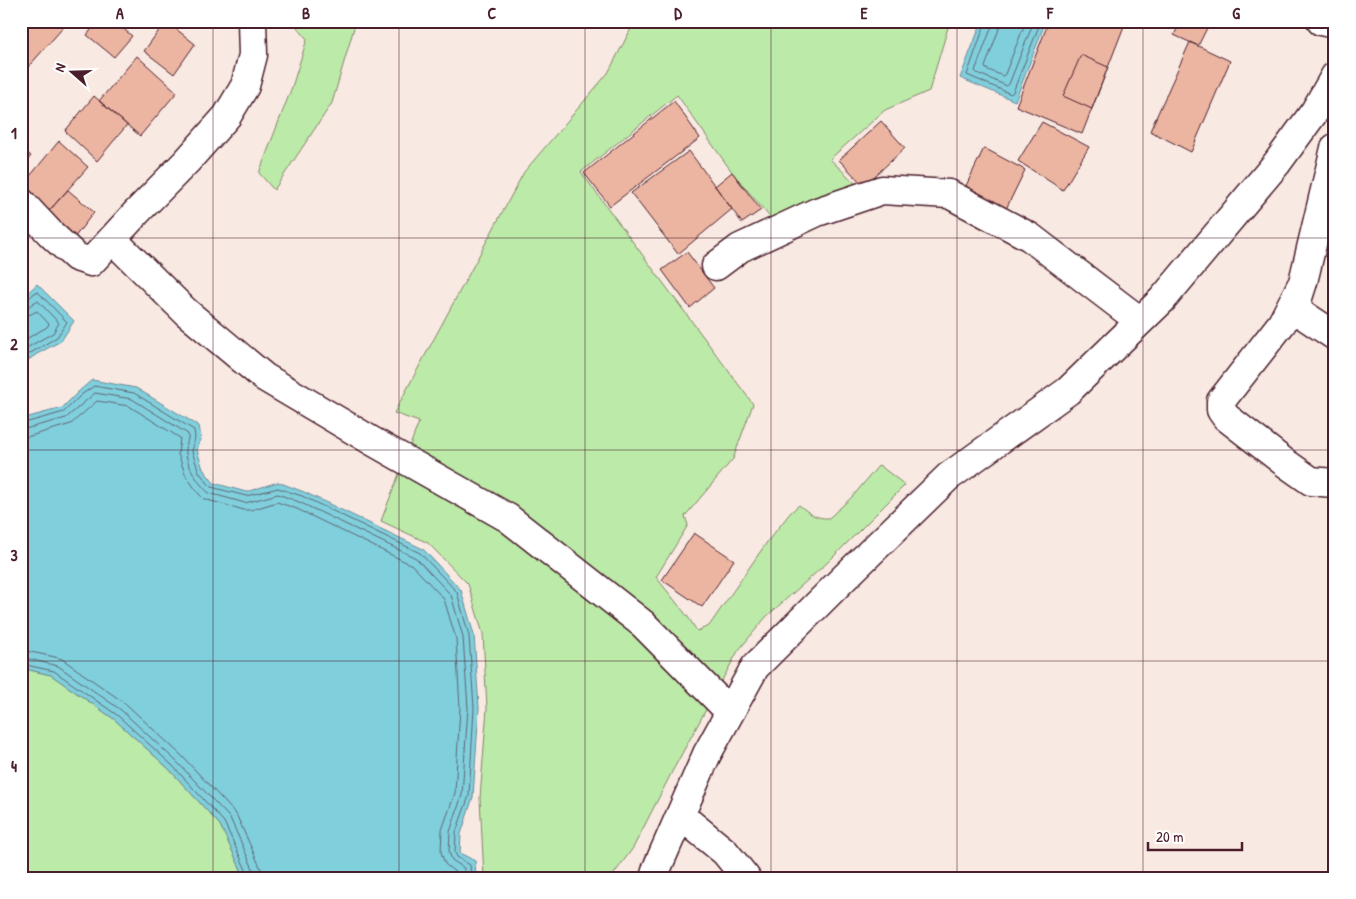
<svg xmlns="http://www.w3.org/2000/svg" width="1356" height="899" font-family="'Patrick Hand',sans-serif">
<rect width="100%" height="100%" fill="#f9e9e3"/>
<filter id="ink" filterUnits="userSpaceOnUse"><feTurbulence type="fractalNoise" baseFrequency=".02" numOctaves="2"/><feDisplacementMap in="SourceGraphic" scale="10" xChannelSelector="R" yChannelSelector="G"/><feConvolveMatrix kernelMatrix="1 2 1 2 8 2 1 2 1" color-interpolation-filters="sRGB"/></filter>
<g filter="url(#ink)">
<path fill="#bceaa8" stroke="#83846a" d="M 292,21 L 356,21 L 332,103 L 274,190 L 259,173 L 292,87 L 307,39 Z
M 635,21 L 950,21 L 929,91 L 885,110 L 830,159 L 858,186 L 773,221 L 732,172 L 677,95 L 581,172 L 753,404 L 733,459 L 685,516 L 688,525 L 656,577 L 688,617 L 697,631 L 709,626 L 767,542 L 791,512 L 799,505 C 809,513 816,519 829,518 L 853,496 L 879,465 L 905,485 L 828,562 L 766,617 L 738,651 L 673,770 L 633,848 L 611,878 L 484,878 L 480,798 L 487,708 L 483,634 L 468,584 L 428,543 L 381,521 L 419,422 L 394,413 L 524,172 L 608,73 Z
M 21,668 L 51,675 L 114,719 L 169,769 L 220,825 L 245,878 L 21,878 Z"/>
<path fill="#80cfdd" stroke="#6a8996" d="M 982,21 L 1046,21 L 1015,101 L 960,78 Z
M 37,284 L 74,321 L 61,341 L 37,354 L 21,365 L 21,299 Z
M 92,380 L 136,388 L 199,426 L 201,437 L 197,450 L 203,469 L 214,483 L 246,492 L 278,482 L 304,492 L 423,549 L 461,590 L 474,635 L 479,708 L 473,797 L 461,834 L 460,853 L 475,861 L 476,878 L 245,878 L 220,825 L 169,769 L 114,719 L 51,675 L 21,668 L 21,419 L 62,408 L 78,392 Z"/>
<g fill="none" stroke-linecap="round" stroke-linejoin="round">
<path stroke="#606572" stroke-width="1" d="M 986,21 L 967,75 L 1011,94 L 1013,92 L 1041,21
M 992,21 L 992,26 L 975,71 L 977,73 L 1007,86 L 1009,84 L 1034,21
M 1000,21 L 999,29 L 985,67 L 986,69 L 1003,76 L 1005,74 L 1026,21
M 21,302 C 29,302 31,293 38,292 L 67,322 L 57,337 L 21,359
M 21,309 C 30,309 31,302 38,301 L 59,323 L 53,333 L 21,351
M 21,316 L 29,315 L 37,311 L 49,324 L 47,327 L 21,342
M 21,424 L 64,412 L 81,395 L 94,386 L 134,393 L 194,430 L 195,437 L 192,452 L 199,472 L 211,487 L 246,496 L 278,488 L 302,496 L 420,553 L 457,592 L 469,636 L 474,708 L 469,796 L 456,832 L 455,852 L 457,857 L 470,865 L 471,878
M 21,430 L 66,418 L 95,393 L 132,399 L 188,434 C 189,439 186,444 186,450 C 185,463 199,485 209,493 L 245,503 L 278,494 L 299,502 L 416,558 L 451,595 L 463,637 L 468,708 L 462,795 L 450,832 L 449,852 L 452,860 L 464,868 L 464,878
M 21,438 L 27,437 L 71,424 L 97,401 L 129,406 L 180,438 L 178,454 L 186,476 L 199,494 L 204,499 L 244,510 L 251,510 L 277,502 L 297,509 L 412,565 L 444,599 L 456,639 L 460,708 L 455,793 L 442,830 L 441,852 L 445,864 L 456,873 L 457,878
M 21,650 L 55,657 L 62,659 L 126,704 L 182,756 L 236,814 L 261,869 L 263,878
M 21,657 L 58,666 L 121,710 L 176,761 L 230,818 L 254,871 L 255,878
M 21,664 L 54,671 L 117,715 L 172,765 L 224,822 L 248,874 L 249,878"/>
</g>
<path fill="#ecb5a2" stroke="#4a1f2b" d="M 26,21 L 69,21 L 21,75 L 21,27 Z
M 82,21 L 97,21 L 90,29 Z
M 98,21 L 114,21 L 132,36 L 114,57 L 87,35 Z
M 147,21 L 159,21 L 154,27 Z
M 166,21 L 195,44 L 174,74 L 144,51 Z
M 1049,21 L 1126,21 L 1082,134 L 1016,106 Z
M 1111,21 L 1126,21 L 1124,26 Z
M 1181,21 L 1210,22 L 1198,46 L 1174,35 Z
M 1190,42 L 1230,61 L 1191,152 L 1150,131 Z
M 1081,55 L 1108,67 L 1092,109 L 1063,96 Z
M 137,56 L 177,92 L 140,136 L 99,101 Z
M 94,96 L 127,125 L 97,161 L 65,131 Z
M 674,101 L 700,138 L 610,206 L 584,173 Z
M 881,121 L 905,148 L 864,186 L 839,160 Z
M 1042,122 L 1089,147 L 1063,190 L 1018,161 Z
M 59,141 L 88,167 L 47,213 L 21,187 Z
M 21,147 L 31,156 L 21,167 Z
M 984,148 L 1025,170 L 1005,211 L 964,190 Z
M 689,151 L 732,209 L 678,254 L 631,193 Z
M 732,172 L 761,210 L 742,223 L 715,186 Z
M 68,190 L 94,212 L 74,238 L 47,213 Z
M 21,212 L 35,225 L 21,241 Z
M 687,252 L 714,288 L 690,308 L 662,270 Z
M 694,533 L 734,560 L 702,607 L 662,580 Z"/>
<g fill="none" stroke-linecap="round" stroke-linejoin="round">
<g stroke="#4a1f2b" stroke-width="31">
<path id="minor" d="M 1321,21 L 1335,24
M 1335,148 L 1303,282 L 1296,304 L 1299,312 L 1335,336
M 21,202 L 51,234 L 76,257 L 91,262 L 137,212 L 187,161 L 227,116 L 245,86 L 253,55 L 252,21
M 112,239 L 186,312 L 264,377 L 372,441 L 508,518 L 643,624 L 730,712
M 716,266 L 740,248 L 817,212 L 882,190 L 949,194 L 1030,237 L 1140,321
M 1301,286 L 1282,323 L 1221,401 L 1221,410 L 1226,417 L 1284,462 L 1311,481 L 1333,483 L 1335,482
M 680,815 L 725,852 L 746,878
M 654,878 L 657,868 L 707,754 L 755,667 L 844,578 L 948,477 L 1068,391 L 1162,300 L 1277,163 L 1315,111 L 1335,76"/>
</g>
<use href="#minor" stroke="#fff" stroke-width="28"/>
</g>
</g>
<path fill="none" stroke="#4a1f2b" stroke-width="1" stroke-opacity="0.55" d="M 213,21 L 213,878M 399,21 L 399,878M 585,21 L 585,878M 771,21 L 771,878M 957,21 L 957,878M 1143,21 L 1143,878M 21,238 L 1335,238M 21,450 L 1335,450M 21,661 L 1335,661"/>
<rect width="1356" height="899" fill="none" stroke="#fff" stroke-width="55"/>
<g transform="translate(72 72) rotate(290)" stroke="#ffffff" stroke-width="4" paint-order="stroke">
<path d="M0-4L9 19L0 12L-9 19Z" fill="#4a1f2b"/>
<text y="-8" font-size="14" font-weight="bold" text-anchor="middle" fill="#4a1f2b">N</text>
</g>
<path d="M1148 842v8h94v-8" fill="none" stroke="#4a1f2b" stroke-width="2.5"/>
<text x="1156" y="842" font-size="15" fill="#4a1f2b" stroke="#ffffff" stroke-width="4" paint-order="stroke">20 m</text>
<rect x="28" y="28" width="1300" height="844" fill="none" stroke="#4a1f2b" stroke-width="2"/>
<g font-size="16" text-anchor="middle" font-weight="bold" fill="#4a1f2b">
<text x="120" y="19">A</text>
<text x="306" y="19">B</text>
<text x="492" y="19">C</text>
<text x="678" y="19">D</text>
<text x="864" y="19">E</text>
<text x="1050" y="19">F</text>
<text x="1236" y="19">G</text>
<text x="14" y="139">1</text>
<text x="14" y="350">2</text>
<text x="14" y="561">3</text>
<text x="14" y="772">4</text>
</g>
</svg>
